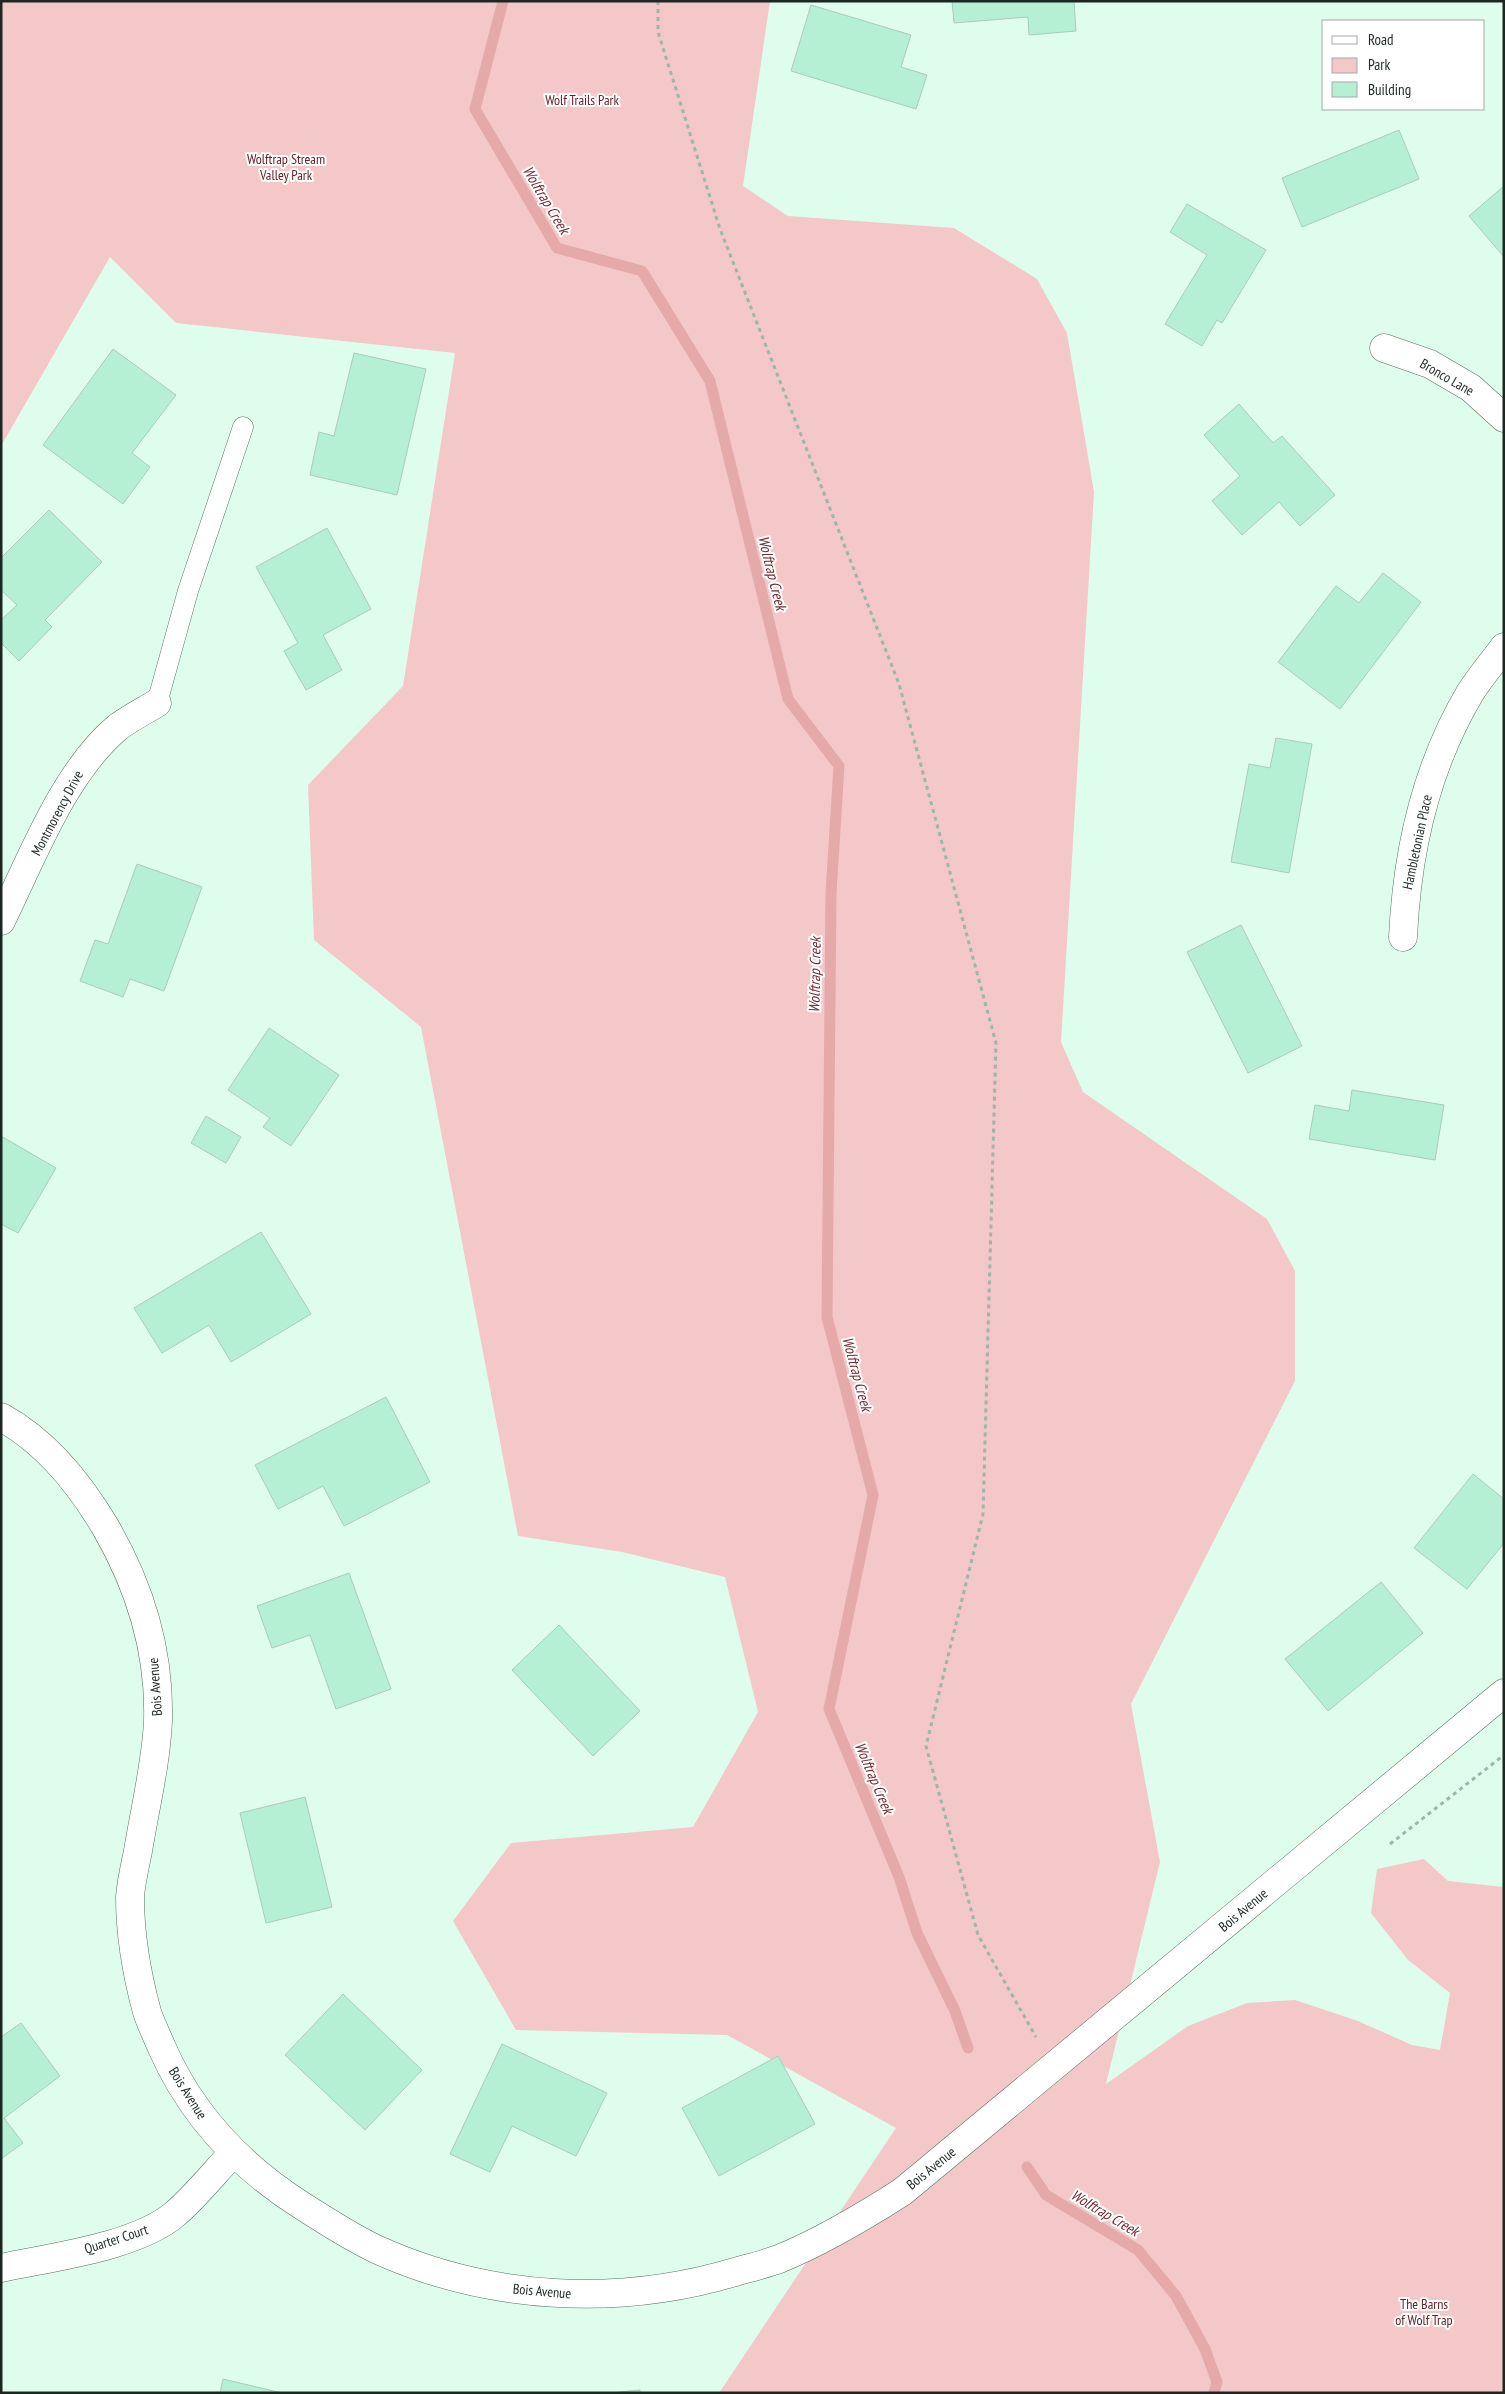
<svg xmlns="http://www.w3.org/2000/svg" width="1505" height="2394" font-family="'PT Sans Narrow',sans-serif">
<rect width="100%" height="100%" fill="#dffded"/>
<path fill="#f4c8c8" d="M 1,1 L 770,1 L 743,186 L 788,216 L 954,228 L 1037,279 L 1067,333 L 1094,492 L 1061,1042 L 1083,1092 L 1267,1219 L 1295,1271 L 1295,1381 L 1131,1704 L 1160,1862 L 1106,2084 L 1188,2026 L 1247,2003 L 1295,2000 L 1358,2021 L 1412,2045 L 1440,2050 L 1450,1993 L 1408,1960 L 1371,1913 L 1377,1869 L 1424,1859 L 1448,1881 L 1504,1887 L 1504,2393 L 719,2393 L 896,2128 L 727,2035 L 516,2030 L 453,1921 L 511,1843 L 693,1827 L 758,1712 L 725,1577 L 622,1552 L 518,1536 L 421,1027 L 314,940 L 308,785 L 403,686 L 455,353 L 176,323 L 110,257 L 1,446 Z"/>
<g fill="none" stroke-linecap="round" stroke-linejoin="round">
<path stroke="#e5a9a9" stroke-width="11" d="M 503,1 L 475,109 L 557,248 L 642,271 L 710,381 L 788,699 L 839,766 L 831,893 L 827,1317 L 873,1495 L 829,1709 L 899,1877 L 917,1933 L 955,2011 L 968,2048
M 1027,2167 L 1046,2195 L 1138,2250 L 1176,2296 L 1205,2349 L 1217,2382 L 1214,2393"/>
</g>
<path fill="#b5f0d4" stroke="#adcabb" d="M 952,1 L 1074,1 L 1076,31 L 1029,35 L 1028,17 L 954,23 Z
M 811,5 L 911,35 L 901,67 L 927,75 L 916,109 L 791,71 Z
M 1399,130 L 1419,179 L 1302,227 L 1282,178 Z
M 1504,186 L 1504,257 L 1469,216 Z
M 1187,204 L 1266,250 L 1222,323 L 1217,320 L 1202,346 L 1165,324 L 1207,255 L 1170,232 Z
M 113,349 L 176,395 L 132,453 L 150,467 L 123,504 L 43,445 Z
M 354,353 L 426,369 L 397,495 L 310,475 L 319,432 L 334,436 Z
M 1239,404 L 1273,443 L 1282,436 L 1335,495 L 1300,526 L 1279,502 L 1242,535 L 1212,501 L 1240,476 L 1204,435 Z
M 49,510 L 102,562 L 45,620 L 52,627 L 19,661 L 1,643 L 1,620 L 17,605 L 1,590 L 1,558 Z
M 327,528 L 371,609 L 323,635 L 342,670 L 306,690 L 284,651 L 298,643 L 256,567 Z
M 1383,573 L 1421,602 L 1340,709 L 1278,662 L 1336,586 L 1359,603 Z
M 1276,738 L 1312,744 L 1289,873 L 1231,862 L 1249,764 L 1270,768 Z
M 137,864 L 202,887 L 164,991 L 130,979 L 123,997 L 80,981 L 95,940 L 108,944 Z
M 1241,925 L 1302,1046 L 1248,1073 L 1187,952 Z
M 269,1028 L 339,1075 L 291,1146 L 263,1127 L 270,1118 L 228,1090 Z
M 1352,1090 L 1444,1105 L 1435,1160 L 1309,1139 L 1315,1105 L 1349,1111 Z
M 206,1116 L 241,1137 L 226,1163 L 191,1143 Z
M 1,1136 L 56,1168 L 18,1233 L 1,1224 Z
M 261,1232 L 311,1314 L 231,1362 L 209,1325 L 162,1353 L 134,1308 Z
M 386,1397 L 430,1482 L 344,1526 L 323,1486 L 278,1509 L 255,1465 Z
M 1473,1474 L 1504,1499 L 1504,1543 L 1467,1589 L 1414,1548 Z
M 349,1573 L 391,1689 L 336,1709 L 310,1635 L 272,1648 L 257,1606 Z
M 1381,1582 L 1423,1633 L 1328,1711 L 1285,1659 Z
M 559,1625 L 640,1711 L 593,1756 L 512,1670 Z
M 305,1797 L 332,1907 L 266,1923 L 240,1813 Z
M 343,1994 L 422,2070 L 365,2130 L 285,2055 Z
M 21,2023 L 60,2076 L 4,2118 L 23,2143 L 1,2159 L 1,2037 Z
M 502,2044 L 607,2093 L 576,2156 L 512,2126 L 490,2172 L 450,2154 Z
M 778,2056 L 815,2124 L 719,2176 L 682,2108 Z
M 223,2379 L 282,2393 L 220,2393 Z
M 640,2390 L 640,2393 L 610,2393 Z"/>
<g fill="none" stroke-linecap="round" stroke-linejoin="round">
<g stroke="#556f62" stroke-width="21">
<path id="lane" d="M 157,703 L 188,591 L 243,427"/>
</g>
<g stroke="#556f62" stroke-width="29">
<path id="street" d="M 1384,348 L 1430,364 L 1471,388 L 1504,418
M 1,921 C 32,858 64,772 118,727 C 130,718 144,711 157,703
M 1403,937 C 1407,852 1426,767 1470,693 C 1480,677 1493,662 1504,647
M 1,1417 C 47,1442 80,1484 106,1528 C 140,1587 160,1653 158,1721 C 156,1764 145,1808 138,1851 C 135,1866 131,1882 130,1897 C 130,1936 137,1975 147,2012 C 151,2024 157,2036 162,2048 C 192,2116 242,2168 304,2207 C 328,2222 352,2238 378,2250 C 489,2300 618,2307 735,2272 C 749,2268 765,2264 779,2259 C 823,2241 863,2217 902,2192 L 1504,1693
M 1,2268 C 52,2257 136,2247 175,2214 C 196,2196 214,2173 233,2153"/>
</g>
<path stroke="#9eb5a9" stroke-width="3" stroke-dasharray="4 4" stroke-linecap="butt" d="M 658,1 L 658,32 L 720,229 L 899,684 L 996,1043 L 983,1514 L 926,1746 L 978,1935 L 1036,2037
M 1390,1844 L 1504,1755"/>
<use href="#lane" stroke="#fff" stroke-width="20"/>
<use href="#street" stroke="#fff" stroke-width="28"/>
</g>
<g text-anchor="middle" stroke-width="4" stroke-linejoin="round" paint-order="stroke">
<g font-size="14" fill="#662026" stroke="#fff">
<text x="582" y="105">Wolf Trails Park</text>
<text x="286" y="164">Wolftrap Stream<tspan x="286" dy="16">Valley Park</tspan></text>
<text x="1424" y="2309">The Barns<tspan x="1424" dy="16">of Wolf Trap</tspan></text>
</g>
<g font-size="14" fill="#1c2722" stroke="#fff">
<text transform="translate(1447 377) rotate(30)" y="5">Bronco Lane</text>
<text transform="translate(57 813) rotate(-62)" y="5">Montmorency Drive</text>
<text transform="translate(1417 842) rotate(-78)" y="5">Hambletonian Place</text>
<text transform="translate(155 1687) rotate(-94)" y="5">Bois Avenue</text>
<text transform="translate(1243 1910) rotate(-40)" y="5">Bois Avenue</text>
<text transform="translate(188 2093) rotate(58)" y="5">Bois Avenue</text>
<text transform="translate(931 2168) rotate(-39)" y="5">Bois Avenue</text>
<text transform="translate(116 2239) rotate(-18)" y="5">Quarter Court</text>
<text transform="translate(542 2291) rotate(5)" y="5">Bois Avenue</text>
</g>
<g font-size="15" font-style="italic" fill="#722b30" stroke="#fff">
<text transform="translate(546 200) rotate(59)" y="5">Wolftrap Creek</text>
<text transform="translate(772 573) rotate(76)" y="5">Wolftrap Creek</text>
<text transform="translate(815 975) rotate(-89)" y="5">Wolftrap Creek</text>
<text transform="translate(857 1374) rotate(75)" y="5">Wolftrap Creek</text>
<text transform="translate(874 1778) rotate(67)" y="5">Wolftrap Creek</text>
<text transform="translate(1105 2213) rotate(31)" y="5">Wolftrap Creek</text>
</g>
</g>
<rect width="1505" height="2394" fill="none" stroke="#1c2722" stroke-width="5"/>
<rect x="1322" y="20" width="162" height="90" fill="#ffffff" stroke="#a4a9a7"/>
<rect x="1332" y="36" width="25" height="8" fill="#ffffff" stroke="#a4a9a7"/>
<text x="1368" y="45" font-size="15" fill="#1c2722">Road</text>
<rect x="1332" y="58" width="25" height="15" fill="#f4c8c8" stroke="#a4a9a7"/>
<text x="1368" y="70" font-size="15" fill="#1c2722">Park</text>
<rect x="1332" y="82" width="25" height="15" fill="#b5f0d4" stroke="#a4a9a7"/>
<text x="1368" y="95" font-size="15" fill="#1c2722">Building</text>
</svg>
